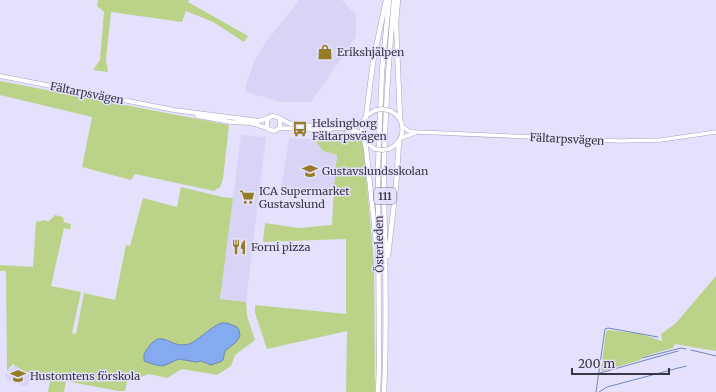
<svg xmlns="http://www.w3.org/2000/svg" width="716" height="392" font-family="Merriweather,serif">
<rect width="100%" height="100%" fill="#e5e1fd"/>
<path fill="#d9d4f5" d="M 299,0 L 342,0 L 356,15 L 356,37 L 311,102 L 280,102 L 246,92 L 245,88 L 254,61 L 266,42 Z
M 241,135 L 266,137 L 246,302 L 220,299 Z
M 289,138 L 314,139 L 323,151 L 337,155 L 334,188 L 281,190 Z
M 15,365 L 31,375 L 27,387 L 6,379 L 4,376 Z"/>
<path fill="#bad388" d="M 98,0 L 189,0 L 188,2 L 248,36 L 244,42 L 213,22 L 186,11 L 182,22 L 111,12 L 106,59 L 108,72 L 93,70 L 100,60 L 104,12 L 97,6 Z
M 0,81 L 229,125 L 223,179 L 220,187 L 214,191 L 135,174 L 131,180 L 82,167 L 92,117 L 0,95 Z
M 315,132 L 356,133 L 359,135 L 363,144 L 374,262 L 375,392 L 346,392 L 347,331 L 267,349 L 255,313 L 255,305 L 346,314 L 346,239 L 263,242 L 265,223 L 299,228 L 332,225 L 334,188 L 337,155 L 323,151 L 314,139 Z
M 181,187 L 222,197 L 233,198 L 220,299 L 246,302 L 247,316 L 255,340 L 235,355 L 231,366 L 217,375 L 182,369 L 167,378 L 149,374 L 127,382 L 125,391 L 118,391 L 66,381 L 64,392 L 48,392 L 50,382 L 26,373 L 13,364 L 7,371 L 6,271 L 0,271 L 0,265 L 33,267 L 36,222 L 45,220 L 48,222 L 55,215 L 63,217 L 64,222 L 71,224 L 70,230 L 64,228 L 51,286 L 81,292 L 72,333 L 76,334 L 84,293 L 115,300 L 126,245 L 130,246 L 143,198 L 177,207 Z
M 716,276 L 716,351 L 675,344 L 673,348 L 642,357 L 640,360 L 603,371 L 601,370 L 606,332 L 608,330 L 641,334 L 662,341 L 661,334 L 676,323 Z"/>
<path fill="#84aaef" stroke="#6e88bc" d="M 221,323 L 227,323 L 237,327 L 239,330 L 240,336 L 236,342 L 225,351 L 223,360 L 220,362 L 211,365 L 201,361 L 196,362 L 179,359 L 163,366 L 156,365 L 144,361 L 144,354 C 162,323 167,350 189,344 C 198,341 209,328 221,323 Z"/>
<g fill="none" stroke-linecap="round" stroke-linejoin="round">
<path stroke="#6e88bc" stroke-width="1" d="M 691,350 L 716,356
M 642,358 L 681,348 L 686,349
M 600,373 L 678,351
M 596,392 L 605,329 L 608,328 L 658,337
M 599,392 L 607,387 L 686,366"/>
<g stroke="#a7a2c3" stroke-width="4.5">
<path id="tertiary" d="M 403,127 L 409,131 L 417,132 L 620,141 L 661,140 L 716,132
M 401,138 L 415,133"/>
</g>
<g stroke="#a7a2c3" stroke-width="5">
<path id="secondary" d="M 0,76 L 174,110 L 259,121 L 268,118
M 197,116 L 231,122 L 251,123 L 267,128
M 280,119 L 280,126 L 278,129 L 274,131 L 268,129 C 267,126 266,123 268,119 C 272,111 285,122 291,124 L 333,128 L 351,128 L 359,124 L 364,120
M 279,128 L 330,130
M 347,131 L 356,131 L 362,134
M 375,149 C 358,139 356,118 376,110
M 389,149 C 406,141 407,120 391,111"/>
</g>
<g stroke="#a7a2c3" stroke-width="5.5">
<path id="primary" d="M 398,0 L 396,23 L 400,118
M 366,117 L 373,62 L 386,0
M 363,137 L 366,148 L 376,242
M 388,256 L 396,187 L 399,142
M 378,392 L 379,367 L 378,167 L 382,71 L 389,0
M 384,392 C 388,317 384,242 384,167 C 385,111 389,56 394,0"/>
</g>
<use href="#tertiary" stroke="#fff" stroke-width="3.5"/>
<use href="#secondary" stroke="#fff" stroke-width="4"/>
<use href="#primary" stroke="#fff" stroke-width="4.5"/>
<g stroke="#a7a2c3" stroke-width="5" stroke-linecap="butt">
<path id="secondary-bridge" d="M 376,110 L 383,109 L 391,111
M 375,149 L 382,150 L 389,149"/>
</g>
<use href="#secondary-bridge" stroke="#fff" stroke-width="4"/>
</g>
<defs>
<g id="shop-bare" transform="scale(1.2)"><path d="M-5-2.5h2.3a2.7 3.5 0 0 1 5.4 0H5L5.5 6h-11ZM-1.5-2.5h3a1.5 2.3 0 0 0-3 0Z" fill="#957d25" stroke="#e5e1fd" stroke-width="2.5" paint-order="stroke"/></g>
<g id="bus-bare" transform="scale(1.2)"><path d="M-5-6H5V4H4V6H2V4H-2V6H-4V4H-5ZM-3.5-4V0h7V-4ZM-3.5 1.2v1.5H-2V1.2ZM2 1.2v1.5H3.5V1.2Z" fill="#957d25" stroke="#e5e1fd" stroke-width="2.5" paint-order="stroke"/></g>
<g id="school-bare" transform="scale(1.2)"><path d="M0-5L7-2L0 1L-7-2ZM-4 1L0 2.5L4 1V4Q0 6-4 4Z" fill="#957d25" stroke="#e5e1fd" stroke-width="2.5" paint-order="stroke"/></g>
<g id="supermarket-bare" transform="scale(1.2)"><path d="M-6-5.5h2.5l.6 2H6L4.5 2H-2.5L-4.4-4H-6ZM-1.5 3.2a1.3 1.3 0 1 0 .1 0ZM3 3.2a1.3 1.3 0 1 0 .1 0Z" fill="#957d25" stroke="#e5e1fd" stroke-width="2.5" paint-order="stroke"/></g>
<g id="restaurant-bare" transform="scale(1.2)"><path d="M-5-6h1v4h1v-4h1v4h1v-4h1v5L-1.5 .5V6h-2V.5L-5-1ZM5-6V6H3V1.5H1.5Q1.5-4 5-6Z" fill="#957d25" stroke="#e5e1fd" stroke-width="2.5" paint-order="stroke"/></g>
</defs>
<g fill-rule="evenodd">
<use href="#shop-bare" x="325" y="52"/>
<use href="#bus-bare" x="300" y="129"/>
<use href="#school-bare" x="310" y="171"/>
<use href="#supermarket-bare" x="247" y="197"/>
<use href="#restaurant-bare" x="239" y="247"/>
<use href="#school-bare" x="18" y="376"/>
</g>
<g text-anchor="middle" stroke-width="3" stroke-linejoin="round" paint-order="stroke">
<rect fill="#e5e1fd" stroke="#6d6a7c" stroke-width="1" x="374" y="188" width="22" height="16" rx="3"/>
<g font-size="10" font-weight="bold" fill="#393745">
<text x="385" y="200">111</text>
</g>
<g font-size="11" fill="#393745" stroke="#e5e1fd" text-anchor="start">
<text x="337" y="56">Erikshjälpen</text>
<text x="312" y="127">Helsingborg<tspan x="312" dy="13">Fältarpsvägen</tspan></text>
<text x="322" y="175">Gustavslundsskolan</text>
<text x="259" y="195">ICA Supermarket<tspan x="259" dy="13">Gustavslund</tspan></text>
<text x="251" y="251">Forni pizza</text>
<text x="30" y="380">Hustomtens förskola</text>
</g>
<g font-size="11" fill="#393745" stroke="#e5e1fd">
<text transform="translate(87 93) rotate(11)" y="4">Fältarpsvägen</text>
<text transform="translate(567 139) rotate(3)" y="4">Fältarpsvägen</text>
<text transform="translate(379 244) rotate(-91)" y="4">Österleden</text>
</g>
</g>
<path d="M572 368v6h97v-6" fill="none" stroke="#393745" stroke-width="2"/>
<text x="578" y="368" font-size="12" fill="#393745" stroke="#e5e1fd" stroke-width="3" paint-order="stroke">200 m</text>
</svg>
